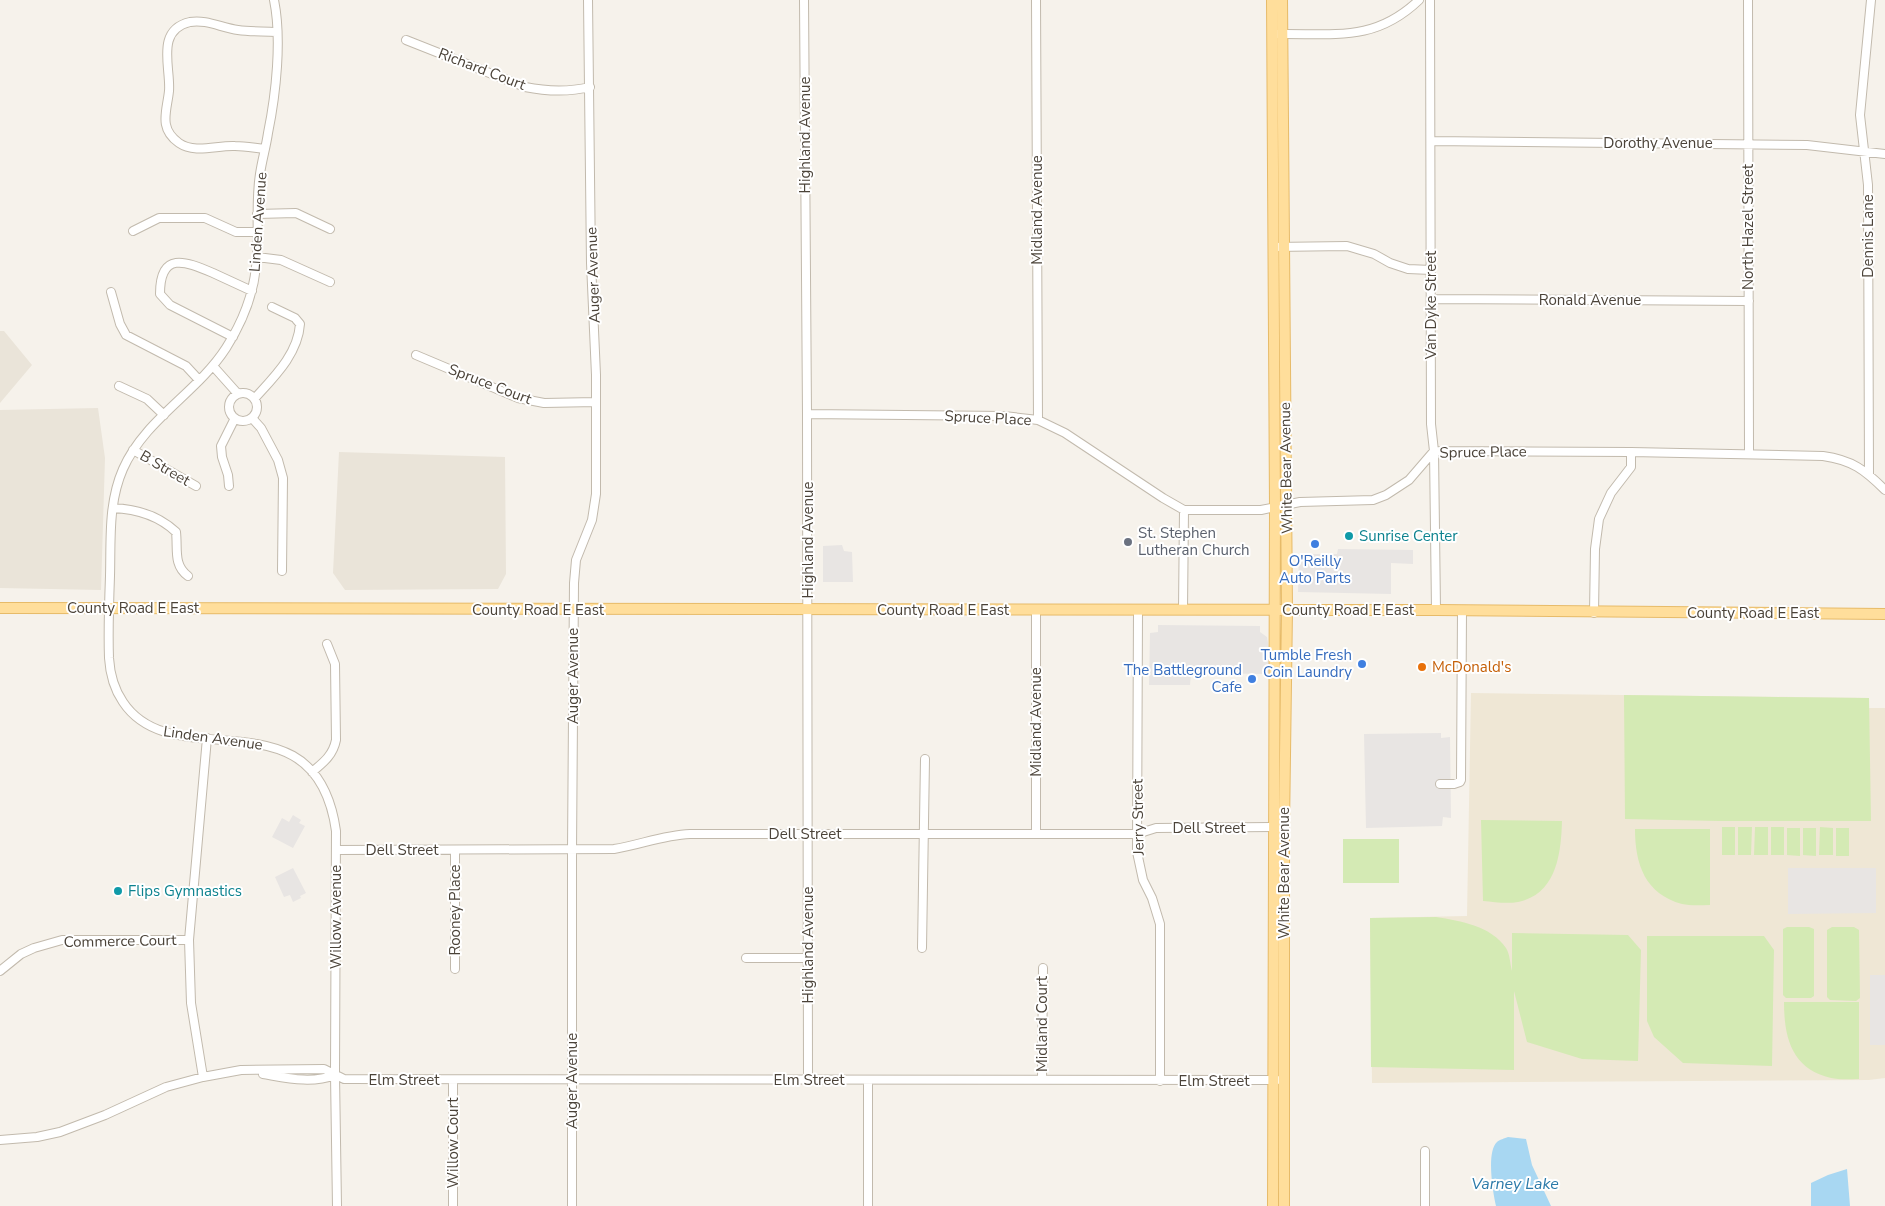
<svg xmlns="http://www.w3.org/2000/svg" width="1885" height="1206" font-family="'Nunito Sans',sans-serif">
<rect width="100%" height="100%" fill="#f6f2eb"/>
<path fill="#eae4d9" d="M 0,331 L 4,331 L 32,365 L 0,403 Z
M 98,408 L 105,458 L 101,590 L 0,588 L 0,410 Z
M 339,452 L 505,457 L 506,574 L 498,589 L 345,590 L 333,573 Z"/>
<path fill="#efe7d5" d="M 1471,693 L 1869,698 L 1869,708 L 1885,708 L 1885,1078 L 1869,1080 L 1372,1083 L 1370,918 L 1467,916 Z"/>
<path fill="#d4eab4" d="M 1624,695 L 1869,698 L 1871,821 L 1719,821 L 1625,819 Z
M 1481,820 L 1562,821 C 1561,853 1557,894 1518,902 C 1507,904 1494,902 1483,901 Z
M 1722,827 L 1735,827 L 1735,855 L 1722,855 Z
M 1738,827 L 1752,827 L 1751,855 L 1738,855 Z
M 1755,827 L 1768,827 L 1768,855 L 1754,855 Z
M 1771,827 L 1784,827 L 1784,855 L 1771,855 Z
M 1820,827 L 1833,828 L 1833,855 L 1819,855 Z
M 1787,828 L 1800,828 L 1800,856 L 1787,855 Z
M 1803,828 L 1816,828 L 1816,856 L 1803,855 Z
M 1836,828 L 1849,828 L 1849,856 L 1836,856 Z
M 1635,829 L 1710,829 L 1710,905 C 1701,905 1691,906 1682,904 C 1645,894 1635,864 1635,829 Z
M 1343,839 L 1399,839 L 1399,883 L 1343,883 Z
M 1436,917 C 1461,921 1491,926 1506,948 C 1510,954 1510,964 1512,971 L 1512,933 L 1628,935 L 1641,950 L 1638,1061 L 1582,1059 L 1527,1042 L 1514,991 L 1514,1070 L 1371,1067 L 1370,918 Z
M 1787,927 L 1809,927 L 1814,929 L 1814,996 L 1811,998 L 1786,998 L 1783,995 L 1783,929 Z
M 1832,927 L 1854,927 L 1859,930 L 1860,998 L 1856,1001 L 1830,1000 L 1827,997 L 1827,930 Z
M 1647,936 L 1764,936 L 1774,950 L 1772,1066 L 1683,1063 L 1654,1037 L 1647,1021 Z
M 1859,1002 L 1859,1079 C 1850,1079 1840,1080 1831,1078 C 1792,1069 1784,1038 1784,1002 Z"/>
<path fill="#e8e5e3" d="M 842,545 L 844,551 L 852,552 L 853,582 L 823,582 L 823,546 Z
M 1338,549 L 1413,550 L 1413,564 L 1391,563 L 1391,594 L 1298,592 L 1299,554 L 1337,554 Z
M 1158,625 L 1260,626 L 1260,632 L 1267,637 L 1270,654 L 1269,674 L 1191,673 L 1190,685 L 1149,685 L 1150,633 L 1158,632 Z
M 1441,733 L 1441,738 L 1450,737 L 1451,818 L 1443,817 L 1442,826 L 1366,828 L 1364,734 Z
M 293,815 L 301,820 L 299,823 L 305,826 L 293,848 L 272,837 L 282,818 L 289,822 Z
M 293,868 L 306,893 L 300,896 L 301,898 L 293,902 L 290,895 L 284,897 L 275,877 Z
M 1788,868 L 1876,868 L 1876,913 L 1788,914 Z
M 1870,975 L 1885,975 L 1885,1045 L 1870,1045 Z"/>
<path fill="#a8d7f2" d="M 1508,1137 L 1526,1139 L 1532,1165 L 1551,1206 L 1496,1206 C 1493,1193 1486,1152 1497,1142 C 1499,1140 1505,1138 1508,1137 Z
M 1847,1169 L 1850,1206 L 1811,1206 L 1811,1183 L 1828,1175 Z"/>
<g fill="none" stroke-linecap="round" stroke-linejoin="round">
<g stroke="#c2baad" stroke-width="10">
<path id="minor" d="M 274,0 C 282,39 276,94 268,133 C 266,147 262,160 260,174 C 255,205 260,236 256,267 C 253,296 242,323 226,348 C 197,393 145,419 123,469 C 108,503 111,540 110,576 C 109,603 108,631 109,658 C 110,674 114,689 123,702 C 174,779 316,688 336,831 L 335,1075 L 337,1206
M 804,0 L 807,414 L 808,1080
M 1036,0 L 1038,420
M 1430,0 L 1431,424 L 1434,451 L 1436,610
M 1748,0 L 1749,453
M 1277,34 C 1333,33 1374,43 1419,0
M 406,40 L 525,87 C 545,91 569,92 590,87
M 1431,141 L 1807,145 L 1885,154
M 265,149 C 255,148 245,146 235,146 C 217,145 195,154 179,143 C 158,128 167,111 169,91 C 171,68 155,30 190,22 C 206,19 222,28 238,30 C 251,32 264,31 276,32
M 257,214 L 296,213 L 330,229
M 133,231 L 159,218 L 205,218 L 236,232 L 257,232
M 1274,247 L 1347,246 L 1374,254 L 1390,263 L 1408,269 L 1431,270
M 257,257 L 281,260 L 330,282
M 111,292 L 120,324 L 126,335 L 186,366 L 199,380
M 1431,299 L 1749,301
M 233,337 L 170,305 L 160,294 C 160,251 185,261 213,273 C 226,279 239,285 252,291
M 416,355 L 518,398 L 544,403 L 596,402
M 213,366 L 238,394
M 119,386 L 147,399 L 164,415
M229 407a14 14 0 1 1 28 0a14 14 0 1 1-28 0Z
M 255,398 C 274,377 298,354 300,324 L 295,318 L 272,307
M 807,414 L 1004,416 L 1038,420 L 1065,433 L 1163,498 L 1184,510 L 1261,510 L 1300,502 L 1373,500 L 1386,495 L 1409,480 L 1434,451 L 1631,452 L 1823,456 C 1852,460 1865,470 1885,490
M 252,418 L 261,428 L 278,460 L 283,478 L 282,571
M 133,450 L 196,486
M 1869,474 L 1868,185 L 1860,115 L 1871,0
M 229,486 L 228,475 L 222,457 L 221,446 L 235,418
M 113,508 C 136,509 158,515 176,532 C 178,549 173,565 188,576
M 1138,610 L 1137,852 L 1143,880 L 1152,898 L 1160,924 L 1160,1081
M 1183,610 L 1184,510
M 1594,613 L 1595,549 L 1599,519 L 1611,493 L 1631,467 L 1631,452
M 312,772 C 324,762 333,755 336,740 L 335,664 L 327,644
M 1440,784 L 1454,784 L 1460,782 L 1461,780 L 1462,611
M 1036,834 L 1036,610
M 336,850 L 614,849 C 640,845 663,835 690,834 L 1137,834 L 1156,828 L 1275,827
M 922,948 L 925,759
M 746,958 L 808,958
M 455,969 L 455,850
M 0,971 L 21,954 L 34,948 L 62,940 L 189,940
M 263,1074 C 287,1078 311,1084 335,1075
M 203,1077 L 191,1003 L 189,940 L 207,738
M 453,1080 L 453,1206
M 868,1080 L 868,1206
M 1042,1080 L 1043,968
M 0,1140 L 37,1137 L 60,1132 L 105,1115 L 166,1087 L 203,1077 L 241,1070 L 324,1069 L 344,1079 L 1277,1080
M 572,1206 L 572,850 L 574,583 L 576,560 L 592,520 L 596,494 L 596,375 L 591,263 L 588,0
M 1425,1206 L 1425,1151"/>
</g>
<g stroke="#e7bb69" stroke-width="12">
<path id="major" d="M 1272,0 L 1275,508 L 1273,1206
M 1282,0 L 1287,610 L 1284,828 L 1284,1206
M 0,608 L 1436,610 L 1885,614"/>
</g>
<use href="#minor" stroke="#fff" stroke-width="8"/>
<use href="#major" stroke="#ffde9b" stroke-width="10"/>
</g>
<g fill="#0f9aa8" stroke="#fff" stroke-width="2">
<circle cx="1349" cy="536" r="5"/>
<circle cx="118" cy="891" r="5"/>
</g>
<circle fill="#6b7280" stroke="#fff" stroke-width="2" cx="1128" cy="542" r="5"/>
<g fill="#3f7fe0" stroke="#fff" stroke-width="2">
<circle cx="1315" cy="544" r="5"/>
<circle cx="1362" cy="664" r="5"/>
<circle cx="1252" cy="679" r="5"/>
</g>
<circle fill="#e8710a" stroke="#fff" stroke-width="2" cx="1422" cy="667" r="5"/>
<g text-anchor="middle" stroke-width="4" stroke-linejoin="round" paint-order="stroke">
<g font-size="15" fill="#4b4339" stroke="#fff">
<text transform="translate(482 69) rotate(21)" y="5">Richard Court</text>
<text transform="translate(805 135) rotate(-90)" y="5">Highland Avenue</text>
<text x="1658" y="148">Dorothy Avenue</text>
<text transform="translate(1037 210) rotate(-90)" y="5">Midland Avenue</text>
<text transform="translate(258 222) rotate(-86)" y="5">Linden Avenue</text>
<text transform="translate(1748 227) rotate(-90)" y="5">North Hazel Street</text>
<text transform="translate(1868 236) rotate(-90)" y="5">Dennis Lane</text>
<text transform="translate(593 275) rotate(-92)" y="5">Auger Avenue</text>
<text x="1590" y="305">Ronald Avenue</text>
<text transform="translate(1431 305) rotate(-90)" y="5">Van Dyke Street</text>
<text transform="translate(490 384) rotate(21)" y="5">Spruce Court</text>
<text transform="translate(988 418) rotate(3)" y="5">Spruce Place</text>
<text transform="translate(1483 452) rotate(-1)" y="5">Spruce Place</text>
<text transform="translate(165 468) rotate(30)" y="5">B Street</text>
<text transform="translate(1286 468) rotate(-91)" y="5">White Bear Avenue</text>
<text transform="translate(808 540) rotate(-90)" y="5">Highland Avenue</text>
<text x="133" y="613">County Road E East</text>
<text x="538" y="615">County Road E East</text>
<text x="943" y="615">County Road E East</text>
<text x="1348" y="615">County Road E East</text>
<text x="1753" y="618">County Road E East</text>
<text transform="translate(573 676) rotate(-90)" y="5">Auger Avenue</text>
<text transform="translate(1036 722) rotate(-90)" y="5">Midland Avenue</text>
<text transform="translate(213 738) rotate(8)" y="5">Linden Avenue</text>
<text transform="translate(1138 817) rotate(-91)" y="5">Jerry Street</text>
<text x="1209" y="833">Dell Street</text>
<text x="805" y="839">Dell Street</text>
<text x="402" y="855">Dell Street</text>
<text transform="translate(1284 873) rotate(-90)" y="5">White Bear Avenue</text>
<text transform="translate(455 910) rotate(-90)" y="5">Rooney Place</text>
<text transform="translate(336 917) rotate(-90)" y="5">Willow Avenue</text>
<text transform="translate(120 941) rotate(-1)" y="5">Commerce Court</text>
<text transform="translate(808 945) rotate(-90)" y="5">Highland Avenue</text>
<text transform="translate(1042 1024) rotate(-90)" y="5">Midland Court</text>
<text x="404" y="1085">Elm Street</text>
<text x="809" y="1085">Elm Street</text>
<text transform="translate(572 1081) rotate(-90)" y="5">Auger Avenue</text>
<text x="1214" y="1086">Elm Street</text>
<text transform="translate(453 1143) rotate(-90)" y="5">Willow Court</text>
</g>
<g font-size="15" fill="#5b616d" stroke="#fff" text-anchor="start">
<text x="1138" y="538">St. Stephen<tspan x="1138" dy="17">Lutheran Church</tspan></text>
</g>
<g font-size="15" fill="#0d838f" stroke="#fff" text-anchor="start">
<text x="1359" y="541">Sunrise Center</text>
<text x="128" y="896">Flips Gymnastics</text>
</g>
<g font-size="15" fill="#366cbe" stroke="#fff" text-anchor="end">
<text x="1315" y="566" text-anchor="middle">O'Reilly<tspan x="1315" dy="17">Auto Parts</tspan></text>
<text x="1352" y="660">Tumble Fresh<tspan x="1352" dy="17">Coin Laundry</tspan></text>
<text x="1242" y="675">The Battleground<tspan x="1242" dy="17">Cafe</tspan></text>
</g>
<g font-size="15" fill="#c56008" stroke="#fff" text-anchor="start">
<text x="1432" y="672">McDonald's</text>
</g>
<g font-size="16" font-style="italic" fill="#2b7aa9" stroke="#fff">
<text x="1515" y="1189">Varney Lake</text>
</g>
</g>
</svg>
